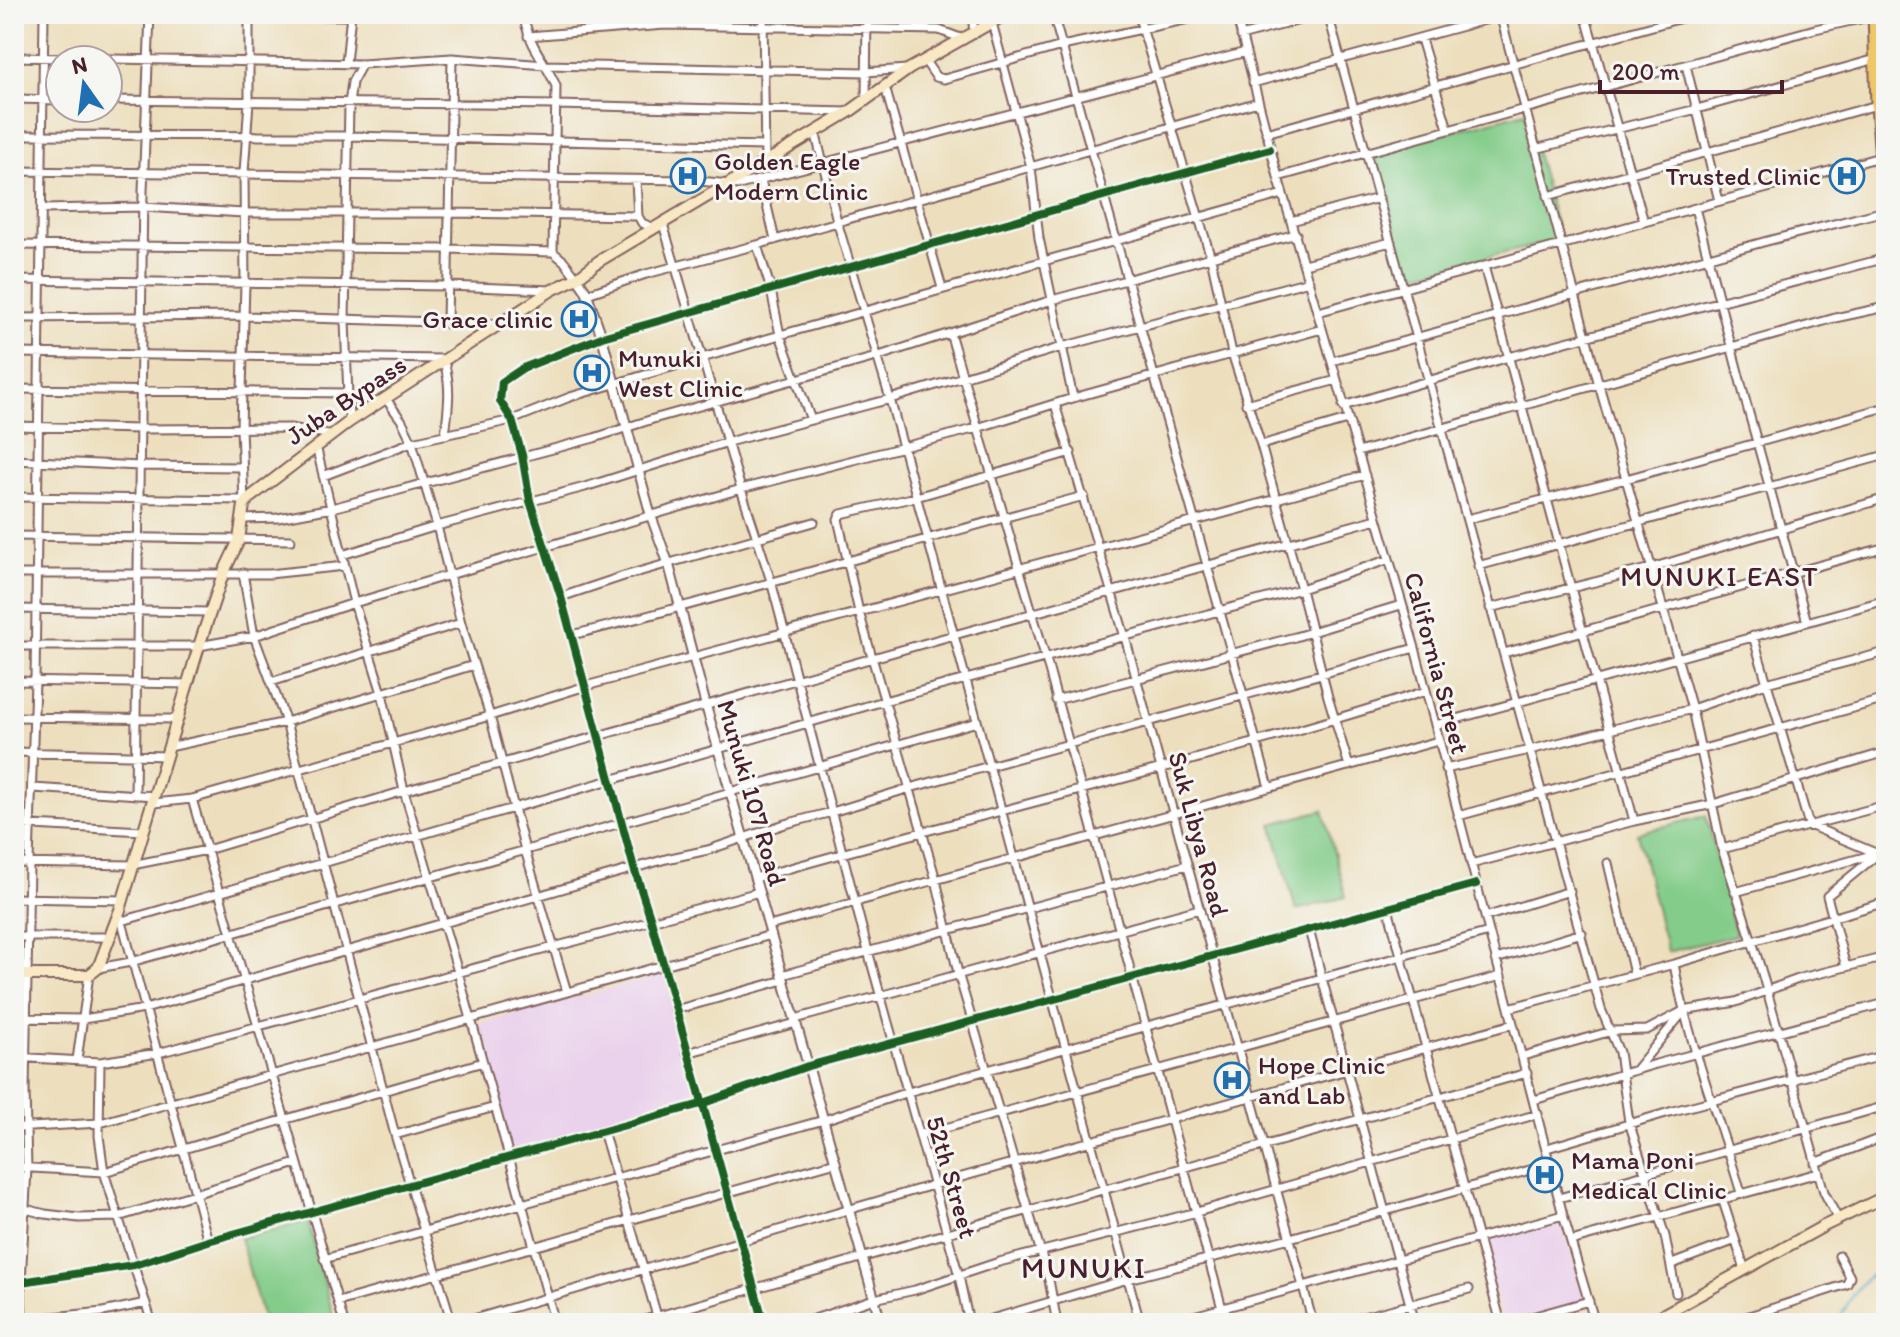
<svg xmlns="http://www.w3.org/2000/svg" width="1900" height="1337" font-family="Itim,sans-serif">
<rect width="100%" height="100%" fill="#f6f6f2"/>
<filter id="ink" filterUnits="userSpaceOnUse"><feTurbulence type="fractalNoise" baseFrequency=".0125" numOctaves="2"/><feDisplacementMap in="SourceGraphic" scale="16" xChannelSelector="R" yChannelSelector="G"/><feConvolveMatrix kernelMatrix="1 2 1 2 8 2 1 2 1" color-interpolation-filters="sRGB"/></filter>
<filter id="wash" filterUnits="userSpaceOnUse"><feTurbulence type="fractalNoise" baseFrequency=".006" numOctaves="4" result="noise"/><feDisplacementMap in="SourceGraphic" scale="32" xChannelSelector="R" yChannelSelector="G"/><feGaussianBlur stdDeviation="1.8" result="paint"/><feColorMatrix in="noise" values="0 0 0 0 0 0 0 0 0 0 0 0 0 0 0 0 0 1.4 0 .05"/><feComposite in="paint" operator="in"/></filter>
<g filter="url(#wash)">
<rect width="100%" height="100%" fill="#eddfbd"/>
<path fill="#ead1ec" d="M 665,974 L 698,1101 L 510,1151 L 477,1024 Z
M 1561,1219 L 1585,1302 L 1503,1323 L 1482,1239 Z"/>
<path fill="#83cc89" stroke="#66765a" stroke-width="2" d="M 1525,112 L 1560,240 L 1407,276 L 1374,152 Z
M 1323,810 L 1346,897 L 1296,910 L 1272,824 Z
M 1706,816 L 1736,935 L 1667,952 L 1637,833 Z
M 308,1221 L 335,1323 L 264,1323 L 240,1238 Z"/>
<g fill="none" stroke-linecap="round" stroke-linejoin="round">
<path stroke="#55abd1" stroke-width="2" d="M 1837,1323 C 1850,1299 1860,1277 1886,1266"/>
</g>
</g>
<g filter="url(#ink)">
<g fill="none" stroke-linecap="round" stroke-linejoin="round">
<g stroke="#83625e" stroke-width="11">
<path id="minor" d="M 79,14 C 170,18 260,14 351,16
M 523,14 C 530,48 543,57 556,86 L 553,252 L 564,261 L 577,278
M 763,14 L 765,162
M 972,14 L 974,33
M 1053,14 L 1269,787
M 1138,14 L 1211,258 L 1232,353 L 1261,445 L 1301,589 L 1328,697 L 1349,766
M 1236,14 L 1278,177 L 1415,648 L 1563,1215 L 1595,1323
M 1328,14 L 1601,1009 L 1619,1052 L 1629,1122 L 1665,1236 L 1676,1293
M 1500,14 L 1599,385 L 1692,709 L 1722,849 L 1760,966 L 1824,1192 L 1838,1219
M 1585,14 L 1644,222
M 992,23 L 1031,167 L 1039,238 L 1073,398
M 528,36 L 665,25 L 939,30 L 963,39
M 1241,36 L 1322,14
M 1421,39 L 1448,129
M 14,57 L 362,64 L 452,58 L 546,65 L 866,72 L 907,69
M 925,61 L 936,77 L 944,79 L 1062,46 L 1212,14
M 346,63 L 351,14
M 1686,65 L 1719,201
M 1253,83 L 1507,14
M 885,87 L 942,288
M 14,99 L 60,100
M 866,99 L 867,14
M 108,100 L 556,105 L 849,112
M 815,131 L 837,221 L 890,399 L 1140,1323
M 1266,133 L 1696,14
M 14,135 L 350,136 L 764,146
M 1535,149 L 1697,109 L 1876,59
M 14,171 L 690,180 L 739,185 L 1246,52
M 1278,177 L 1815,29 L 1874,16
M 761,180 L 775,240
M 636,181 L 638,216
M 1548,196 L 1877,105
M 1695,208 L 1745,399 L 1807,622
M 42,209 L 143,207 L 244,213 L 449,213 L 638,216 L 642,223 L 654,228
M 1291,221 L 1379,198
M 663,224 L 741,489 L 771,581 L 868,951 L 959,1276 L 969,1323
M 14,245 L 447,249 L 553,252
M 757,245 L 771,290 L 780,335 L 811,420
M 1304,264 L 1391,242
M 1484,266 L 1634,821
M 14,280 L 447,286 L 552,290
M 587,294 L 646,274 L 757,245 L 1258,102
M 1318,312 L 1880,157
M 14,318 L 244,316 L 499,324
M 447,324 L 452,58
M 950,333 L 1046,659 L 1226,1323
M 14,353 L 444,359
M 1332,361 L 1767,241 L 1885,211
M 444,362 C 452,388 448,409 445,435
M 14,389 L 346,393
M 386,399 L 402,421 L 412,442 L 437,526 L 461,623 L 490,716 L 525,850 L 567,992
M 1055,404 L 1125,637 L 1313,1323
M 1246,404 L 1337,380
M 1343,406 L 1509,357 L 1886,258
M 349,422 L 345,321 L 349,104 L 352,82 L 362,64
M 14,426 L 140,429 L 290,428 L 333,435
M 1261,445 L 1347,420
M 316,446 L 354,603 L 382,693 L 404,791 L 458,972 L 555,1323
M 1358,452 L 1835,318 L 1886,307
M 14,460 L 140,466 L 241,467
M 323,476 L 412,442 L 512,420 L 570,397 L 780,335 L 1283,194
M 14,497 L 244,500
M 244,503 L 241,428 L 245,283 L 244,173 L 249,101 L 249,14
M 243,519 L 278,518 L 332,508 L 594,438 L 653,419 L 876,357 L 1052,300 L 1296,234
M 1467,519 L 1626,479 L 1886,407
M 14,536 L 291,540
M 342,555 L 437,526 L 585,487 L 728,442 L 890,399 L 1062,347 L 1309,281
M 1478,566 L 1886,455
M 243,573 L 254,636 L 286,722 L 395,1135 L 452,1323
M 14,574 L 269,574 L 345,566
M 561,597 L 624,576 L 814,522
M 1490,608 L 1651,568 L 1886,498
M 14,609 L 211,612
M 572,635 C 744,593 913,541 1084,496
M 1753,636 L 1809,825 L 1878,854 L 1827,896 L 1846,967
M 14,646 L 199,646 L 254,636 L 354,603 L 741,489 L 977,428 L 1073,398 L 1322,329
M 1504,653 L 1886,547
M 14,681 L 189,684
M 271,682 L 461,623
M 1056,700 L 1295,637 L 1401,605
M 14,717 L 179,719
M 1435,725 L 1886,600
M 169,747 L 286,722 L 474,665
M 14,752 L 167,756
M 1445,769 L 1530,750 L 1692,709 L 1766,683 L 1886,652
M 33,788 L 155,796
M 135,795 L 143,191 L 150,14
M 192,799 L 344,1323
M 154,803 L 192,799 L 490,716 L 586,686 L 1365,475
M 1458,816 L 1886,699
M 14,824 L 143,831
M 1722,849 L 1886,805
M 14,863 L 132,865 L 207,850 L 404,791 L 954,635 L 1377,519
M 1608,863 L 1634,974
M 1471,864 L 1634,821 L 1713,804 L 1886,752
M 755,878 C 978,814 1204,762 1426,691
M 1735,892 L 1872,855
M 14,898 L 123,900
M 1388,908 L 1501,1323
M 1485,917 L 1570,891
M 121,918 L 208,1241
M 122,921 L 884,701 L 1301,589 L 1387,560
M 769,926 L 1438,741
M 1309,930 L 1415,1323
M 14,937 L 110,937
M 1496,959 L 1582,933
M 1674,964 C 1688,1043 1719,1117 1741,1193
M 98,968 L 131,962 L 977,722
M 782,975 L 1187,865
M 1509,1008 L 1674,964 L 1886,902
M 675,1010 L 784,980
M 14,1018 L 83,1019 L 145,1009 L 666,859 L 708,850 L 785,824 L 832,812 L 910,788 L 1415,648
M 795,1019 L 1199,909
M 687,1053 L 796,1023
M 1523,1056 L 1612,1031 L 1647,1030 L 1683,1011 L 1736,1002 L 1801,978 L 1886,957
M 14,1057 L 100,1062 L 158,1053 L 759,892
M 77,1060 L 89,975
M 100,1062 L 99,1136 L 104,1172 L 152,1323
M 1637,1068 L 1680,1016
M 1534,1100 L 1656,1064 L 1886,1003
M 14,1128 L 100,1123 L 771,935
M 603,1131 L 659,1323
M 395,1135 L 495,1107
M 920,1135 L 1501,976
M 1547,1148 L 1673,1111 L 1886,1055
M 1815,1163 L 1886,1136
M 14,1167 L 104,1172 L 483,1062
M 1559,1198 L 1886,1106
M 1722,1198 L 1745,1270
M 14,1206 L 45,1214 L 79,1218 L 118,1217 L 297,1163
M 1571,1241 L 1818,1173
M 324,1259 L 824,1120 L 908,1092 L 1489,932
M 1672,1264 L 1733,1241
M 21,1282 L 134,1265 L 208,1241 L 701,1104 L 808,1066 L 1476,884
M 338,1302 L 836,1162
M 22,1320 L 103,1312 L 146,1303
M 22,1323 L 21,1282 L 27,1168 L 25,1091 L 29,863 L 35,681 L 44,14
M 460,1323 L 933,1185 L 1513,1024
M 634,1323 L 986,1222 L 1527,1073
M 764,1323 L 651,920 L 634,868 L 561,597 L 530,501 L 522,455 L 512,420 L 500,401 L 502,382 L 523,368 L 602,337 L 1270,149
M 802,1323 L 874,1299 L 915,1290 L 999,1262 L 1197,1212 L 1538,1114
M 978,1323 L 1128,1279 L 1290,1238 L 1551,1164
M 1057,1323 L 1049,1280 L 958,973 L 936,880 L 859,612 L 838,519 L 841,514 L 916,497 L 1071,452
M 1168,1323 L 1563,1215
M 1341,1323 L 1469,1289
M 1510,1323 L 1589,1301
M 1728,1323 L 1847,1284 L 1850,1277 L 1839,1256"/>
</g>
<g stroke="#83625e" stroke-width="12">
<path id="tertiary" d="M 577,278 L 586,291 L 602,337 L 651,516 L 669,565 L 706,706 L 881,1323"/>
</g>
<g stroke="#83625e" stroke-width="14">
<path id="secondary" d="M 14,975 L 89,975 L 98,968 L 120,910 L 199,646 L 223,574 L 239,540 L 244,505 L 248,499 L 349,422 L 552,290 L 577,278 L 599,261 L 849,112 L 909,69 L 1007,14
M 1648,1323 L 1824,1226 L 1886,1196"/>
</g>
<g stroke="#83625e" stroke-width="15">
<path id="primary" d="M 1874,14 L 1877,105 L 1886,229
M 1884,14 L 1886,75"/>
</g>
<use href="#minor" stroke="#fff" stroke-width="7"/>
<use href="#tertiary" stroke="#fff" stroke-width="8"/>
<use href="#secondary" stroke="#f8e8c3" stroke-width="10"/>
<use href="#primary" stroke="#eec569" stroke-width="11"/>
<g stroke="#f6f6f2" stroke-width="13">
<path id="cycleway" d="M 21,1282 L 134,1265 L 208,1241 L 701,1104 L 808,1066 L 1476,884
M 764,1323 L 651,920 L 634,868 L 561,597 L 530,501 L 522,455 L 512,420 L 500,401 L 502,382 L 523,368 L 602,337 L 1270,149"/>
</g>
<use href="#cycleway" stroke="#1b5e20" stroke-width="8"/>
</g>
</g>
<defs>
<g id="hospital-ring" transform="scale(1.8)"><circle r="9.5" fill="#f6f6f2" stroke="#1f6fb2" stroke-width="1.5"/><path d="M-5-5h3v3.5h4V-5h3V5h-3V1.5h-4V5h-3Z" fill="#1f6fb2"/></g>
</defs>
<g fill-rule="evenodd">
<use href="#hospital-ring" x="688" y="176"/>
<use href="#hospital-ring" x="1847" y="176"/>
<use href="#hospital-ring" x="579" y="319"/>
<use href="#hospital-ring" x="592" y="373"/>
<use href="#hospital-ring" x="1232" y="1080"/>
<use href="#hospital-ring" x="1545" y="1175"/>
</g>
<g text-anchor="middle" stroke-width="6" stroke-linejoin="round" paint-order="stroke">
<g font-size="26" fill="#4a1f2b" stroke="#f6f6f2" text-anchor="start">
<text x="714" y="170">Golden Eagle<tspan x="714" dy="30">Modern Clinic</tspan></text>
<text x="1821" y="185" text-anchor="end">Trusted Clinic</text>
<text x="553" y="328" text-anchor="end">Grace clinic</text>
<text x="618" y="367">Munuki<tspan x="618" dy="30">West Clinic</tspan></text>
<text x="1258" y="1074">Hope Clinic<tspan x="1258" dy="30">and Lab</tspan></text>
<text x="1571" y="1169">Mama Poni<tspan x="1571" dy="30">Medical Clinic</tspan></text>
</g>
<g font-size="26" fill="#4a1f2b" stroke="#f6f6f2">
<text transform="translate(346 400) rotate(-34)" y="9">Juba Bypass</text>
<text transform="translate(1437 663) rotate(75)" y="9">California Street</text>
<text transform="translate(752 793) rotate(74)" y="9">Munuki 107 Road</text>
<text transform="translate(1199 834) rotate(75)" y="9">Suk Libya Road</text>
<text transform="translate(952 1177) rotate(74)" y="9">52th Street</text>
</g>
<g font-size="28" letter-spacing="2" fill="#4a1f2b" stroke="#f6f6f2">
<text x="1720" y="586">MUNUKI EAST</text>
</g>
<g font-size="30" letter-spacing="2" fill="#4a1f2b" stroke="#f6f6f2">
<text x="1084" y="1278">MUNUKI</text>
</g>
</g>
<rect width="1900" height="1337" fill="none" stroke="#f6f6f2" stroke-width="48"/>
<g transform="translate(84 84) rotate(346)"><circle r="38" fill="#f6f6f2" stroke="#b1a0a2" stroke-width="2"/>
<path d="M0-6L14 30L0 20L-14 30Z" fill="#1f6fb2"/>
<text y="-12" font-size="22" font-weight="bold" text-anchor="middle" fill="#4a1f2b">N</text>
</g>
<path d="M1600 80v12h182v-12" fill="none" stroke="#4a1f2b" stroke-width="4"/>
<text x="1612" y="80" font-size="24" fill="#4a1f2b" stroke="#f6f6f2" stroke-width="6" paint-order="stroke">200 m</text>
</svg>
